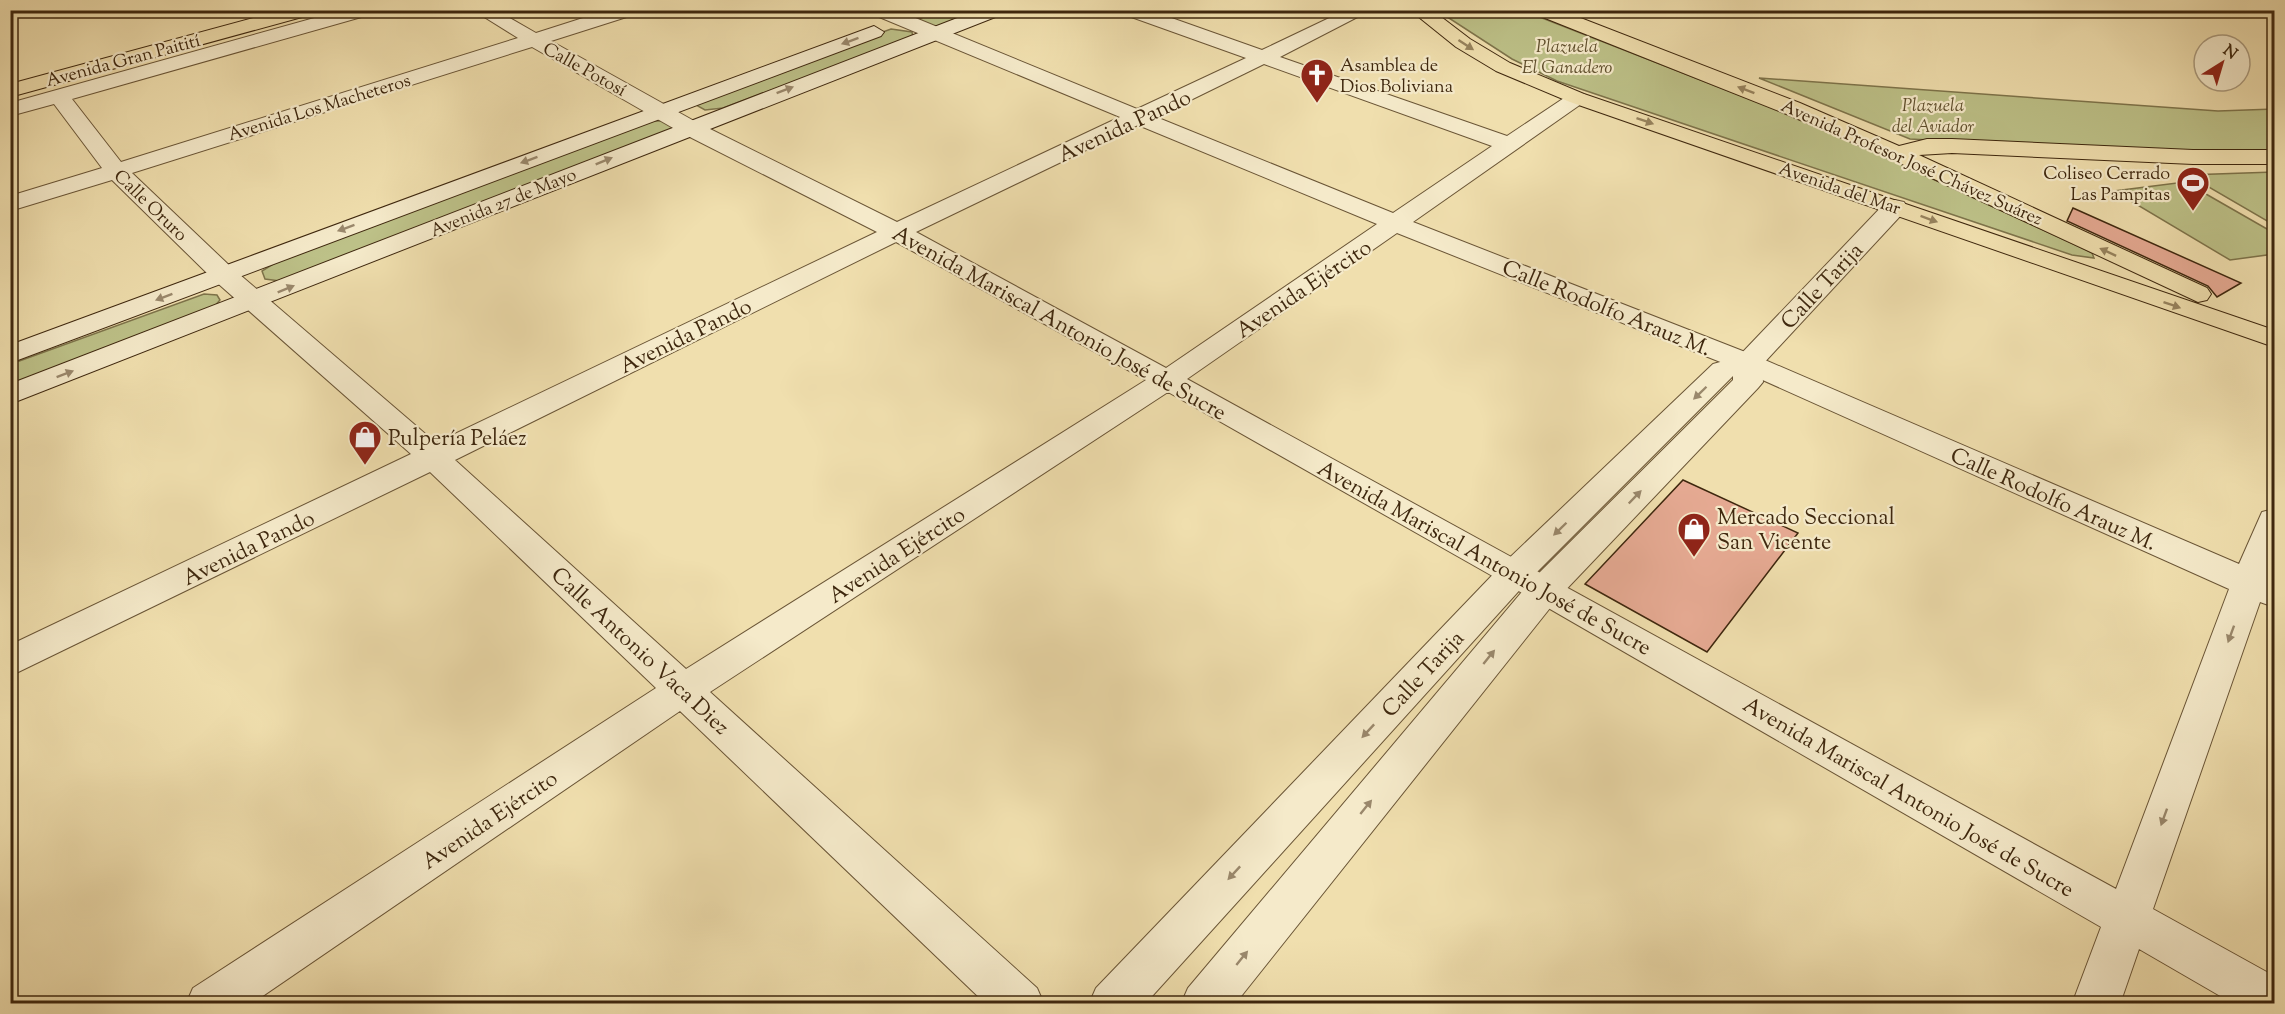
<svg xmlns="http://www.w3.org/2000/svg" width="2285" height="1014" font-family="'Sorts Mill Goudy',serif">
<rect width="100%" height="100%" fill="#f0dfae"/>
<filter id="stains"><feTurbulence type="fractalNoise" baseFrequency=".00333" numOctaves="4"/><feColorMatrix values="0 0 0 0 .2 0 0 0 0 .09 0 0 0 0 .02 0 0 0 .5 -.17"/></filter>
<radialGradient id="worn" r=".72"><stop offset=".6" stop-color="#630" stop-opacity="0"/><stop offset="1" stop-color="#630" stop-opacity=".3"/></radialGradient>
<path fill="#bdc188" stroke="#7e744b" stroke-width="1.5" d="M 940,11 L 989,11 L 936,29 L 913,21 Z
M 1438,11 L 1524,11 L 1811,123 L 2078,246 L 2092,253 L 2094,258 L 2072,255 L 1557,81 L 1512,59 Z
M 891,29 L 912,32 L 913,38 L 723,108 L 705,110 L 696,105 L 700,98 Z
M 1759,78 L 2218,111 L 2274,109 L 2274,150 L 2113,150 L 1910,139 Z
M 652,121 L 663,121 L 672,125 L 673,129 L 280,281 L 265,279 L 262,271 L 278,261 Z
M 2274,172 L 2274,225 L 2188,175 Z
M 2185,182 L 2274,233 L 2274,254 L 2230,260 L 2114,191 Z
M 204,294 L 217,295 L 220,300 L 213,308 L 11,387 L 11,364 Z"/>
<path fill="#e6aa93" stroke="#3e270e" stroke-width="1.5" d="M 2073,208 L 2241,283 L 2217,297 L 2208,286 L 2067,221 Z
M 1683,480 L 1798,533 L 1707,652 L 1585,584 Z"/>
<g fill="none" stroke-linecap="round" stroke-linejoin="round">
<g stroke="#6a5536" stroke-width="2">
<path id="minor" d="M 343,10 L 374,10 L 372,14 L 72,99 L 121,162 L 518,38 L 473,10 L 496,10 L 536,33 L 608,10 L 638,10 L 636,14 L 551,41 L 696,122 L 897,222 L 1120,117 L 872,14 L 870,10 L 896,10 L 1137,109 L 1246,58 L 1123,14 L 1121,10 L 1149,10 L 1262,50 L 1346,10 L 1371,10 L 1280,57 L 1507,136 L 1570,94 L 1584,94 L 1588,98 L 1584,102 L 1413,222 L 1758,357 L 2239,564 L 2262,512 L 2274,509 L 2274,562 L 2269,577 L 2274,580 L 2274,607 L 2260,602 L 2153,909 L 2274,976 L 2274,1004 L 2234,1004 L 2139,949 L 2120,1004 L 2072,1004 L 2101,927 L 1503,582 L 1168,392 L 710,692 L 1037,988 L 1044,1004 L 986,1004 L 680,711 L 251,1004 L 186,1004 L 193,988 L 656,688 L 430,472 L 10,676 L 10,645 L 411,454 L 214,280 L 112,180 L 10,211 L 10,196 L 102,168 L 54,104 L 10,116 L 10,103 ZM 532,47 L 680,132 L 877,232 L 436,443 L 232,268 L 132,173 ZM 1264,64 L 1492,146 L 1393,213 L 1156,117 ZM 1138,125 L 1377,224 L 1166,368 L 916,232 ZM 1397,233 L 1738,369 L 2229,589 L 2116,889 L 1187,379 ZM 896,242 L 1146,380 L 686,669 L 455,460 Z"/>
</g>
<g stroke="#6a5536" stroke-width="2">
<path id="tertiary" d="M 1895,200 L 1904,202 L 1907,207 L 1904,212 L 1762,365 L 1763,382 L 1758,388 L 1558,598 L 1235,1004 L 1181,1004 L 1188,988 L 1532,580 L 1733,380 L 1733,376 L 1527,582 L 1145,1004 L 1089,1004 L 1096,988 L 1503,564 L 1713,364 L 1738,357 L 1886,202 Z"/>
</g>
<g stroke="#3e270e" stroke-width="2">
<path id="secondary" d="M 978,10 L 1005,10 L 1003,14 L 10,404 L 10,384 Z
M 874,26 L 884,32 L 881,36 L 10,363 L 10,345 Z"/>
</g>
<g stroke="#3e270e" stroke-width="2">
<path id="primary" d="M 283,10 L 315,10 L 313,14 L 10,97 L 10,84 Z
M 1410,10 L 1432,10 L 1470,39 L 1510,63 L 1584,94 L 2274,330 L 2274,347 L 1570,102 L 1496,71 L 1456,47 Z
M 1533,10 L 1560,10 L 1800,103 L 1899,146 L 1927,139 L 1952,139 L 2193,150 L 2274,150 L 2274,164 L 2193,164 L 1952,153 L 1919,155 L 2207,288 L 2211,294 L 2207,300 L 2198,302 L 1889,158 L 1784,113 L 1535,14 Z"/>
</g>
<use href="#minor" fill="#f5eaca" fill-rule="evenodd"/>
<use href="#tertiary" fill="#f5eaca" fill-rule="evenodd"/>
<use href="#secondary" fill="#f5eaca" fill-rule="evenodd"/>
<use href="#primary" fill="#f0dfae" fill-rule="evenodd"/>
</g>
<defs><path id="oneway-solid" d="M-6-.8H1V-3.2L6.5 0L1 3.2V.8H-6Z" transform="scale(1.5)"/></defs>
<g fill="#9a886c">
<use href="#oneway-solid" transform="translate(850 41) rotate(160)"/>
<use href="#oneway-solid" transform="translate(785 90) rotate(-21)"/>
<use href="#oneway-solid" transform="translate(529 160) rotate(160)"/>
<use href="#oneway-solid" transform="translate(604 161) rotate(-22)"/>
<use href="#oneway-solid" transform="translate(346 228) rotate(160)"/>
<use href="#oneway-solid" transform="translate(286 289) rotate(-22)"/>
<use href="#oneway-solid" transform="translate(164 297) rotate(159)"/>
<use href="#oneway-solid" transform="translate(65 374) rotate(-21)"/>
<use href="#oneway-solid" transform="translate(1700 393) rotate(136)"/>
<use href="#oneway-solid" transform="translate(1635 497) rotate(-46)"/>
<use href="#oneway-solid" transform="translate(1560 529) rotate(136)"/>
<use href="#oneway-solid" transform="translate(2231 634) rotate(110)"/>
<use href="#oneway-solid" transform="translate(1489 657) rotate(-51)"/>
<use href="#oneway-solid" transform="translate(1368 731) rotate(133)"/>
<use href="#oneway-solid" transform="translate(1366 807) rotate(-51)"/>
<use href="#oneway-solid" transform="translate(2164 817) rotate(110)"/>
<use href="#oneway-solid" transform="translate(1234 873) rotate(133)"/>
<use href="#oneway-solid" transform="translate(1242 958) rotate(-51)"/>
</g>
<g fill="#97835e">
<use href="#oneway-solid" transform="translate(1466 45) rotate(33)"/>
<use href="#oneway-solid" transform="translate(1746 90) rotate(-159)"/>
<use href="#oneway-solid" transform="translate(1645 121) rotate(19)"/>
<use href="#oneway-solid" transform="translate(1929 219) rotate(20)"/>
<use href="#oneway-solid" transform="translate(2108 252) rotate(-155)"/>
<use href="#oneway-solid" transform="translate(2172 305) rotate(19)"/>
</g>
<defs>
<g id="church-pin" transform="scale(1.725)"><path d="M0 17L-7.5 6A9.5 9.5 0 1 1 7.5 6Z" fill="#8f2418" stroke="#f5eaca"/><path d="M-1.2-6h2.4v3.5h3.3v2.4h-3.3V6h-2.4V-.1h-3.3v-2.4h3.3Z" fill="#fff"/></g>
<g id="stadium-pin" transform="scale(1.725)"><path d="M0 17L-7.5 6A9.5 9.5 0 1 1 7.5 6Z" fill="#8f2418" stroke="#f5eaca"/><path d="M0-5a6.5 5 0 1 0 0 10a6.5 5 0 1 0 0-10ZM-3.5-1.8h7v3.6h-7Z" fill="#fff"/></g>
<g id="shop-pin" transform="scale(1.725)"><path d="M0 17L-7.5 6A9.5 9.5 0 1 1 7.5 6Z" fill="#8f2418" stroke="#f5eaca"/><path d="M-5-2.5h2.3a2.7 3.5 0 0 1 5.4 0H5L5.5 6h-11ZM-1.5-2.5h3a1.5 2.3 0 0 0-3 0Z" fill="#fff"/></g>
</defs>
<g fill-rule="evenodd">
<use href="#church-pin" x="1317" y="75"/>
<use href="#stadium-pin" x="2193" y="183"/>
<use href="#shop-pin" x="365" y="437"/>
<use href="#shop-pin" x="1694" y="529"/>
</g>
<g text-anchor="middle" stroke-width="4.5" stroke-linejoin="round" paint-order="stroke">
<g font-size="18" font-style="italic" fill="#5e4e2c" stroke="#f5eaca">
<text x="1567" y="52">Plazuela<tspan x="1567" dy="21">El Ganadero</tspan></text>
<text x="1933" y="111">Plazuela<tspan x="1933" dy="21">del Aviador</tspan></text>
</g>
<g font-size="18" fill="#3e270e" stroke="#f5eaca">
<text transform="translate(123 60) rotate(-15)" y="6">Avenida Gran Paitití</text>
<text transform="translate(585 69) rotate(29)" y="6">Calle Potosí</text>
<text transform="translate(319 107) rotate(-17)" y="6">Avenida Los Macheteros</text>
<text transform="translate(1912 162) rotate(24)" y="6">Avenida Profesor José Chávez Suárez</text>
<text transform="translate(1840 188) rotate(19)" y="6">Avenida del Mar</text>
<text transform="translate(503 202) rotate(-22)" y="6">Avenida 27 de Mayo</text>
<text transform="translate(151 205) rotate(44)" y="6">Calle Oruro</text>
</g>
<g font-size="18" fill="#3e270e" stroke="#f5eaca" text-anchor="start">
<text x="1340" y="71">Asamblea de<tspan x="1340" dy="21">Dios Boliviana</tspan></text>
<text x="2170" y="179" text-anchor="end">Coliseo Cerrado<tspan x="2170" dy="21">Las Pampitas</tspan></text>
</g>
<g font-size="22" fill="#3e270e" stroke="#f5eaca">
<text transform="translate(1124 125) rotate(-25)" y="8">Avenida Pando</text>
<text transform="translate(1821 285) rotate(-47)" y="8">Calle Tarija</text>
<text transform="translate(1303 288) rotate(-34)" y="8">Avenida Ejército</text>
<text transform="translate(1607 307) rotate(22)" y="8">Calle Rodolfo Arauz M.</text>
<text transform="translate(1060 322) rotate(29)" y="8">Avenida Mariscal Antonio José de Sucre</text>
<text transform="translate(685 335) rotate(-26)" y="8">Avenida Pando</text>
<text transform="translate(2054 498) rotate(24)" y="8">Calle Rodolfo Arauz M.</text>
<text transform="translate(248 547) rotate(-26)" y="8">Avenida Pando</text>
<text transform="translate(896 554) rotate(-33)" y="8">Avenida Ejército</text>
<text transform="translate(1485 557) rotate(29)" y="8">Avenida Mariscal Antonio José de Sucre</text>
<text transform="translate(641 650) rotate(43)" y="8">Calle Antonio Vaca Diez</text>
<text transform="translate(1422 673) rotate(-47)" y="8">Calle Tarija</text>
<text transform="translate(1909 796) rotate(30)" y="8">Avenida Mariscal Antonio José de Sucre</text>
<text transform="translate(489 819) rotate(-34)" y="8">Avenida Ejército</text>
</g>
<g font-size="22" fill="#3e270e" stroke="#f5eaca" text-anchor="start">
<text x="388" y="445">Pulpería Peláez</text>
<text x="1717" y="524">Mercado Seccional<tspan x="1717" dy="25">San Vicente</tspan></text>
</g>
</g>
<rect width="2285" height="1014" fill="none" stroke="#f0dfae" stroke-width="36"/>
<rect x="12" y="12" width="2261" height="990" fill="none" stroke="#3e270e" stroke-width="3"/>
<rect x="18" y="18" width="2249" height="978" fill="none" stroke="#3e270e" stroke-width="1.5"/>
<g transform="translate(2222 63) rotate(37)"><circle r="28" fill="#f5eaca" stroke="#ac9c7f" stroke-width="1.5"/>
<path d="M0-4.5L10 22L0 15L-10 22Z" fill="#8f2418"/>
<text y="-9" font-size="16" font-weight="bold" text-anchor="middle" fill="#3e270e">N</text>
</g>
<rect width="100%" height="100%" filter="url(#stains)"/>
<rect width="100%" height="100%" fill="url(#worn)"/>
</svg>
